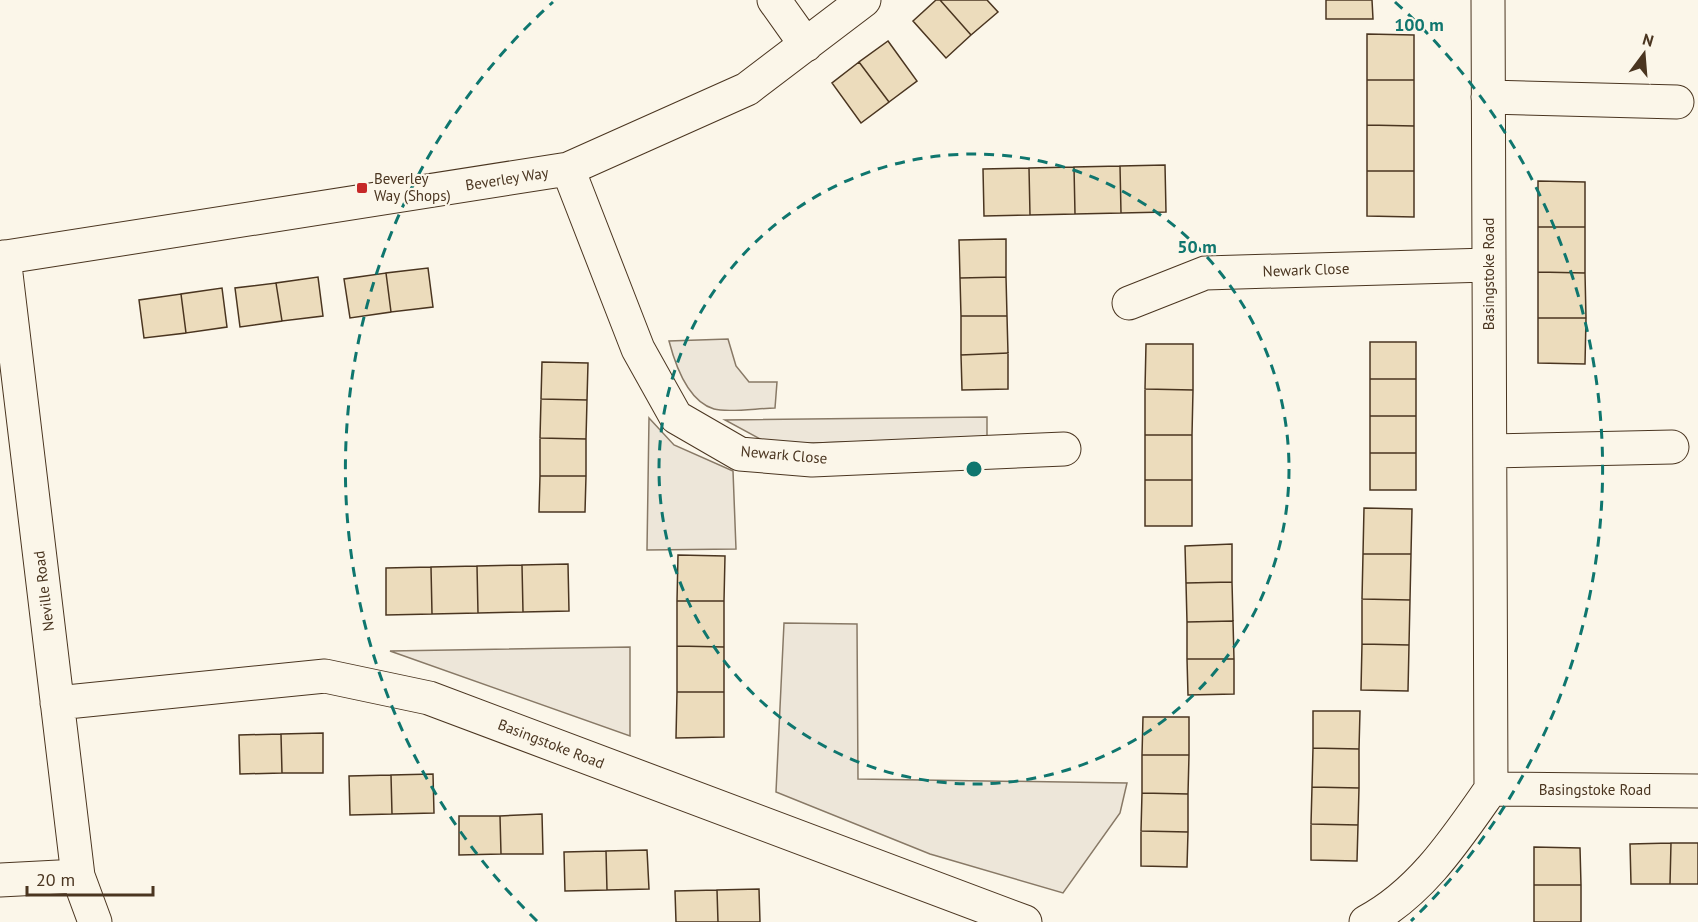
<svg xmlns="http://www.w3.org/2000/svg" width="1698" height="922" font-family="'PT Sans',sans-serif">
<rect width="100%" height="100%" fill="#fbf6e9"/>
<path fill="#ede6d9" stroke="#887966" stroke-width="1.5" d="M 728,339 L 736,366 L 749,382 L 777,382 L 775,408 C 759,408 728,413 714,409 C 687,401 675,364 669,341 Z
M 987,417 L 987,438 L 780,444 L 764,441 L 725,420 Z
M 649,418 L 674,445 L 733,471 L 736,549 L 647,550 Z
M 784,623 L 857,624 L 858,779 L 1127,783 L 1120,813 L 1063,893 L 930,854 L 776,792 Z
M 630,647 L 630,736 L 390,651 Z"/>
<path fill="#ecdcbc" stroke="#4a3520" stroke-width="1.5" d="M 936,0 L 940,0 L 971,35 L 946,58 L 913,21 Z
M 940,0 L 987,0 L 998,12 L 971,35 Z
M 1326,0 L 1372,0 L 1373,19 L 1326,19 Z
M 1367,34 L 1414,35 L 1414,80 L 1367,80 Z
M 888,41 L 917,81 L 889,102 L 859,62 Z
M 859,62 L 889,102 L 861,123 L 832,83 Z
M 1367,80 L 1414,80 L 1414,126 L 1367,125 Z
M 1367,125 L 1414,126 L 1414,171 L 1367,171 Z
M 1165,165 L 1166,212 L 1121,213 L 1120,166 Z
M 1120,166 L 1121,213 L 1075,214 L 1074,167 Z
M 1074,167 L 1075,214 L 1030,215 L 1029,168 Z
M 1029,168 L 1030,215 L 984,216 L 983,169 Z
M 1367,171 L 1414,171 L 1414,217 L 1367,216 Z
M 1538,181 L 1585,182 L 1585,227 L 1538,227 Z
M 1538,227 L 1585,227 L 1585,273 L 1538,272 Z
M 1006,239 L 1006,277 L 960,278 L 959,240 Z
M 428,268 L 433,307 L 391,312 L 386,273 Z
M 1538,272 L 1585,273 L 1586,318 L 1538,318 Z
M 386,273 L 391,312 L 350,318 L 344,279 Z
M 318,277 L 323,316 L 282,321 L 276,283 Z
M 1006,277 L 1007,316 L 961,316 L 960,278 Z
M 276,283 L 282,321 L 240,327 L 235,288 Z
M 222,288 L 227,327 L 186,333 L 181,294 Z
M 181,294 L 186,333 L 144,338 L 139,300 Z
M 961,316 L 1007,316 L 1008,353 L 961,355 Z
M 1538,318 L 1586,318 L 1585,364 L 1538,363 Z
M 1370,342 L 1416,342 L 1416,379 L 1370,379 Z
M 1146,344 L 1193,344 L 1193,390 L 1145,389 Z
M 1008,353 L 1008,389 L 962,390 L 961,355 Z
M 542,362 L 588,363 L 587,400 L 541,399 Z
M 1370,379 L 1416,379 L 1416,416 L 1370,416 Z
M 1145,389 L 1193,390 L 1192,435 L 1145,435 Z
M 541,399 L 587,400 L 586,439 L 540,438 Z
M 1370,416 L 1416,416 L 1416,453 L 1370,453 Z
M 1145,435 L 1192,435 L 1192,480 L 1145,480 Z
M 540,438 L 586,439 L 586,476 L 540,476 Z
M 1370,453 L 1416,453 L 1416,490 L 1370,490 Z
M 540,476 L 586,476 L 585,512 L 539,512 Z
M 1145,480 L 1192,480 L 1192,526 L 1145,526 Z
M 1364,508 L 1412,509 L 1411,554 L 1363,554 Z
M 1232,544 L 1232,582 L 1186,583 L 1185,546 Z
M 1363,554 L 1411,554 L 1410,600 L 1362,599 Z
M 678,555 L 725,556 L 724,601 L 677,601 Z
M 568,564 L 569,611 L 523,612 L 522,565 Z
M 522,565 L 523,612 L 478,613 L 477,566 Z
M 477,566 L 478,613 L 432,614 L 431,567 Z
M 431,567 L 432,614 L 386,615 L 386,568 Z
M 1232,582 L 1233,621 L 1187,622 L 1186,583 Z
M 1362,599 L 1410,600 L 1409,645 L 1362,644 Z
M 677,601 L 724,601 L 724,647 L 677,646 Z
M 1233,621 L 1234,659 L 1187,659 L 1187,622 Z
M 1362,644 L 1409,645 L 1408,691 L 1361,690 Z
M 677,646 L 724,647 L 724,692 L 677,692 Z
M 1187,659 L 1234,659 L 1234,694 L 1188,695 Z
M 677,692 L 724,692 L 724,737 L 676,738 Z
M 1313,711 L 1360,711 L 1359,749 L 1313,748 Z
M 1143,717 L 1189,717 L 1189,755 L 1142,755 Z
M 323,733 L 323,773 L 282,773 L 281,734 Z
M 281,734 L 282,773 L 240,774 L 239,735 Z
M 1313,748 L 1359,749 L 1359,788 L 1312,787 Z
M 1142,755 L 1189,755 L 1188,794 L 1142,793 Z
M 433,774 L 434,813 L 392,814 L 391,775 Z
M 391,775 L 392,814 L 350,815 L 349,776 Z
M 1312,787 L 1359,788 L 1358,825 L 1311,824 Z
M 1142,793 L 1188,794 L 1188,832 L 1141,831 Z
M 542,814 L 543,854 L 501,854 L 500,816 Z
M 459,816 L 500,816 L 501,854 L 459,855 Z
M 1311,824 L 1358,825 L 1357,861 L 1311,860 Z
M 1141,831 L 1188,832 L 1187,867 L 1141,866 Z
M 1671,843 L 1670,884 L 1631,884 L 1630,844 Z
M 1671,843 L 1698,843 L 1698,884 L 1670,884 Z
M 1534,847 L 1580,848 L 1581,885 L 1534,885 Z
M 647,850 L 649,889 L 607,890 L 606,851 Z
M 606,851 L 607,890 L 565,891 L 564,852 Z
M 1534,885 L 1581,885 L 1581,922 L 1534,922 Z
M 759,889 L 760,922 L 718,922 L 717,890 Z
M 717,890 L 718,922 L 676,922 L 675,891 Z"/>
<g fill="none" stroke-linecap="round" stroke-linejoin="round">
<g stroke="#4a3520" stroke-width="35">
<path id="minor" d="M 774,0 L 806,45
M 1488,97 L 1677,102
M 568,169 L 638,349 L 676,417 L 740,454 L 812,460 L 1064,449
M 4,257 L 78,876 L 95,922
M 0,258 L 568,169 L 747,89 L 864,0
M 1129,303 L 1205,273 L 1488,265
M 1490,451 L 1672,447
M 57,703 L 325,676 L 429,698 L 1025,922
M 1491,789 L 1698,791
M 0,880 L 78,876
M 1366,922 C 1421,893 1456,839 1491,789 L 1488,0"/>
</g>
<use href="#minor" stroke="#fbf6e9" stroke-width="33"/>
</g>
<g fill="none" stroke="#0f766e" stroke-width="3" stroke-dasharray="10 8">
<circle cx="974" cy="469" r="315"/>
<path d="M537 921A629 629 0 0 1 553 2M1395 2A629 629 0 0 1 1411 921"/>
</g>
<rect fill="#c62828" stroke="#fbf6e9" stroke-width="2" x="356" y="182" width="12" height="12" rx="3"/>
<g text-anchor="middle" stroke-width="4.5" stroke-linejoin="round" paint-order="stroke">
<g font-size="15" fill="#4a3520" stroke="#fbf6e9" text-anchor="start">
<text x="374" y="184">Beverley<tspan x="374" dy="17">Way (Shops)</tspan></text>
</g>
<g font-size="15" fill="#4a3520" stroke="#fbf6e9">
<text transform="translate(507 179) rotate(-9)" y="5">Beverley Way</text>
<text transform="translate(1306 270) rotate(-2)" y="5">Newark Close</text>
<text transform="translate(1489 274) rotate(-90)" y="5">Basingstoke Road</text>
<text transform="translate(784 455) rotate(5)" y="5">Newark Close</text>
<text transform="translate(44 591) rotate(-97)" y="5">Neville Road</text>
<text transform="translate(551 744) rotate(21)" y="5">Basingstoke Road</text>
<text x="1595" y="795">Basingstoke Road</text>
</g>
</g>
<circle cx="974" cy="469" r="9" fill="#0f766e" stroke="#fbf6e9" stroke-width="3"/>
<g font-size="18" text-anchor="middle" font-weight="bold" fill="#0f766e" stroke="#fbf6e9" stroke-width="4.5" stroke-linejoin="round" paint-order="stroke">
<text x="1419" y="31">100 m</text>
<text x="1197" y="253">50 m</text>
</g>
<g transform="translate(1644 54) rotate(16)" stroke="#fbf6e9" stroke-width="4.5" paint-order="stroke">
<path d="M0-4.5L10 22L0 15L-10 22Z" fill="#4a3520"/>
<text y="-9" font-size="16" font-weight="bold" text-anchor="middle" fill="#4a3520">N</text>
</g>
<path d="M27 886v9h126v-9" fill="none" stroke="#4a3520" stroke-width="3"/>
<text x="36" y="886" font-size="18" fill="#4a3520" stroke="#fbf6e9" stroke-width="4.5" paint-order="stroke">20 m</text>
</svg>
